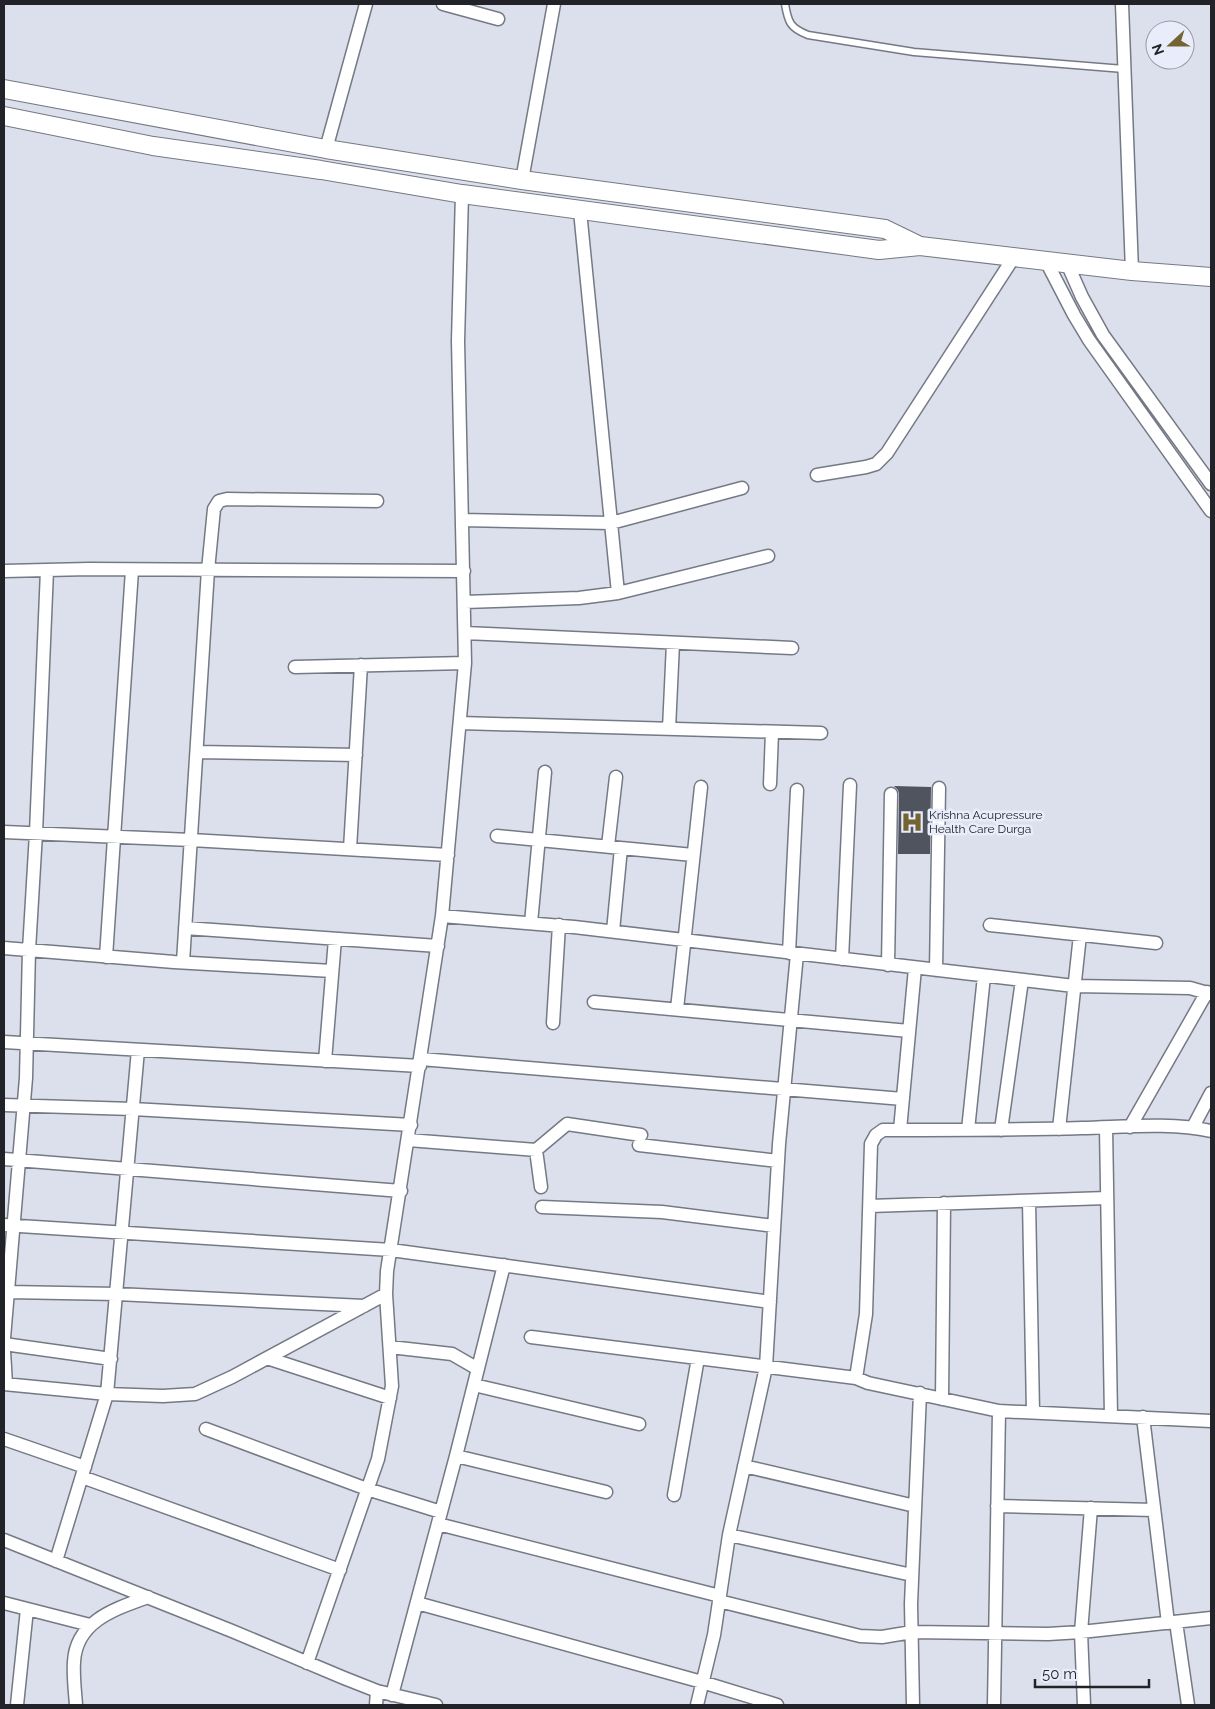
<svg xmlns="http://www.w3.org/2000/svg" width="1215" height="1709" font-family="Raleway,sans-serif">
<rect width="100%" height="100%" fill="#dce0ed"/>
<path fill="#50545f" d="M 894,786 L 931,787 L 930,854 L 898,854 L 899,794 L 898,790 Z"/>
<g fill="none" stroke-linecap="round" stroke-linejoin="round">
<g stroke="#757984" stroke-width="9">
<path id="service" d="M 785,4 C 788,22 790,28 808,35 L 914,52 L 1124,69"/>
</g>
<g stroke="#757984" stroke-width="15">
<path id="minor" d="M 443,4 L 498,19
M 1122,4 L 1132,271
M 326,149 L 366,4
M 522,180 L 554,4
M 580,211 L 618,593
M 1046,261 L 1074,315 L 1089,340 L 1211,511
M 1067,263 L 1082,297 L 1103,335 L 1211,484
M 817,475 L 866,467 L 876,464 L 887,453 L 1014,257
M 462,520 L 611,523 L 742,488
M 4,571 L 89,569 L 464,571
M 464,602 L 579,598 L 618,593 L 768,556
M 465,633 L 792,648
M 295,667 L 465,663
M 460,723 L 821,733
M 669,729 L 673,643
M 197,752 L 356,755
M 770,784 L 772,732
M 4,832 L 191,840 L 448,855
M 497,836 L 693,855
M 608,846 L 616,777
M 350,849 L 361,665
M 442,916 L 574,927 L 1074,986 L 1190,988 L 1211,994
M 531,923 L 545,772
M 990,925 L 1156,943
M 185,928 L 438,946
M 613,931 L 621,848
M 4,948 L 174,962 L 332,971
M 789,953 L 797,790
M 106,957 L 132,570
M 842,959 L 850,785
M 183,962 L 208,570 L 214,509 L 219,501 L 227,499 L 377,501
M 888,965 L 891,794
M 936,970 L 939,788
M 594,1002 L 909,1031
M 677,1009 L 701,787
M 553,1023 L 559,925
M 4,1042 L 420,1066
M 421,1059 L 903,1099
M 325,1061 L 335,939
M 4,1105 L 133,1109 L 411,1125
M 1130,1127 L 1207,992
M 1193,1127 L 1211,1093
M 1106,1128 L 1111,1416
M 1059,1129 L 1080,935
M 900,1130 L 915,968
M 968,1130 L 984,976
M 1001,1130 L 1022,980
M 408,1140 L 536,1150
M 639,1145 L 778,1161
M 4,1159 L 401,1191
M 541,1187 L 536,1150 L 567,1124 L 641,1135
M 1029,1201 L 1033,1412
M 870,1206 L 1107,1198
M 542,1207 L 662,1212 L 774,1226
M 4,1225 L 391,1250 L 770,1302
M 8,1292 L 117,1294 L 364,1306
M 531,1337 L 856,1378 L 868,1383 L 999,1411 L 1211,1421
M 4,1338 L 26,1078 L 29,950 L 36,833 L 47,570
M 4,1344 L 111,1359
M 390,1347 L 452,1354 L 478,1369
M 4,1351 L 6,1384
M 267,1358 L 390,1398
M 856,1378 L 866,1314 L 871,1144 L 876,1135 L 883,1130 C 949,1130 1015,1130 1082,1128 C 1124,1127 1170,1122 1211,1131
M 4,1384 L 107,1394 L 163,1396 L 195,1394 L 232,1377 L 386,1294
M 474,1385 L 639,1424
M 942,1399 L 944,1203
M 1143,1417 L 1168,1623
M 206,1429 L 367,1489 L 441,1512
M 4,1439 L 85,1467
M 456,1456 L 606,1492
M 744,1466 L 915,1506
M 82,1477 L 340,1570
M 674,1495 L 698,1358
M 997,1506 L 1154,1510
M 438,1524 L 720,1596
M 729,1535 L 912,1575
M 4,1540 L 232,1631 L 344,1678 L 377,1691 L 436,1705
M 56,1561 L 107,1394 L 138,1050
M 719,1601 L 860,1636 L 882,1637 L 912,1632 L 1048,1634 L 1081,1632 L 1211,1618
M 4,1603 L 90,1625
M 417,1603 L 702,1682 L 777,1705
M 1176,1622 L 1188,1705
M 307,1663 L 378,1459 L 392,1386 L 386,1294 L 387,1271 L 442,916 L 465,663 L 458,341 L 462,194
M 392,1695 L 456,1456 L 504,1265
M 17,1705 L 27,1609
M 76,1705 C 75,1691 73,1676 74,1662 C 76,1621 115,1609 148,1597
M 376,1705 L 377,1691
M 697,1705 L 714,1635 L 729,1535 L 766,1367 L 779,1144 L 797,954
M 913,1705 L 911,1604 L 920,1393
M 994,1705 L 999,1411
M 1084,1705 L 1081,1632 L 1091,1508"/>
</g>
<g stroke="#757984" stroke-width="20">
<path id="secondary" d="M 4,89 L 326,149 L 522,180 L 885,229 L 920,246
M 4,116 L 153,146 L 321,170 L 462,194 L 879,250 L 920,246 L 1132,271 L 1211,277"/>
</g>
<use href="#service" stroke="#fff" stroke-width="6"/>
<use href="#minor" stroke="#fff" stroke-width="12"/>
<use href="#secondary" stroke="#fff" stroke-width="18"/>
</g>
<defs>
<g id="hospital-bare" transform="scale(1.725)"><path d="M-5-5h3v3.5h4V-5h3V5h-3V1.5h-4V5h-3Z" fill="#756432" stroke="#e9edfb" stroke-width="2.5" paint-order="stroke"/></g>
</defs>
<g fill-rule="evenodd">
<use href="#hospital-bare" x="912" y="822"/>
</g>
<g text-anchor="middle" stroke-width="5" stroke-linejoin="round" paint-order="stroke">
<g font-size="12" fill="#212328" stroke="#e9edfb" text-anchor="start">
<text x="929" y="819">Krishna Acupressure<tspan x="929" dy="14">Health Care Durga</tspan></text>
</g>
</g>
<rect width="1215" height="1709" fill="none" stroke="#212328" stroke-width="10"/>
<g transform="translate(1170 45) rotate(249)"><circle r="24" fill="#e9edfb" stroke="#999ca7"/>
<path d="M0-4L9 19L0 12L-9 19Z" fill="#756432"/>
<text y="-8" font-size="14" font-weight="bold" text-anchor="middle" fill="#212328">N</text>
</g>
<path d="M1035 1679v8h114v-8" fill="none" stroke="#212328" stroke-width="2.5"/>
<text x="1042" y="1679" font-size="15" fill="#212328" stroke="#e9edfb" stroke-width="4" paint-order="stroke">50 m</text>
</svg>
